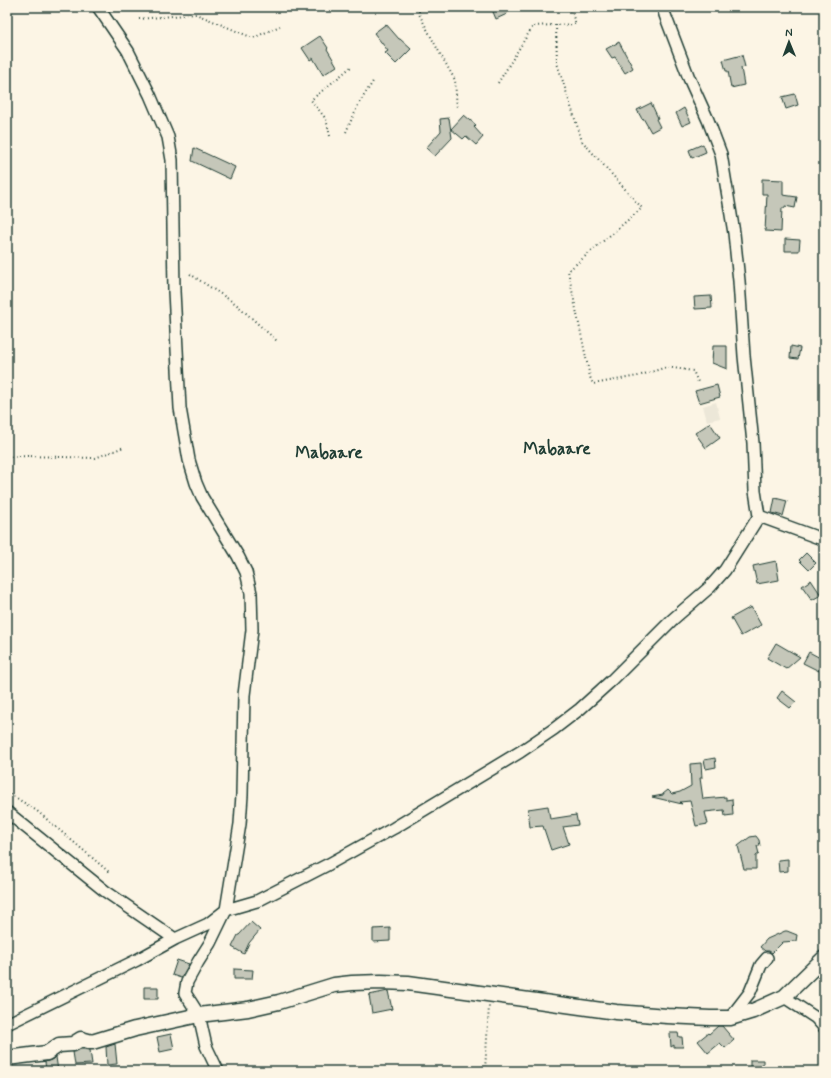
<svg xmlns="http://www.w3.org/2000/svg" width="831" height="1078" font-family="Mynerve,sans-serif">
<rect width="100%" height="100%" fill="#fcf5e5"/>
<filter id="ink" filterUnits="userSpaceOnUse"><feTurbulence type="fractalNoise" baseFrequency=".025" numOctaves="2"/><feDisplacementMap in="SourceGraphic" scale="8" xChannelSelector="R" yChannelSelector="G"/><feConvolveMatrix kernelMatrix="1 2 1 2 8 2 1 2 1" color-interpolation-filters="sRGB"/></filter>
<g filter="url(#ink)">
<path fill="#ece7d8" d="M 716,402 L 720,418 L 707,421 L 703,406 Z"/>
<path fill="#c5c7b9" stroke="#1f3d34" d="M 491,7 L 504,7 L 507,14 L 496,19 Z
M 386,24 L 399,39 L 400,39 L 411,49 L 396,64 L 385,53 L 388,51 L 374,33 Z
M 320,36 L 328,48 L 327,49 L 337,66 L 323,75 L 313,58 L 310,60 L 302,48 Z
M 619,42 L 633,68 L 625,73 L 615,57 L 612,58 L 606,49 Z
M 742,55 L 745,67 L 741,68 L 744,85 L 731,88 L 728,71 L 726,71 L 723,60 Z
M 795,94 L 798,105 L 786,109 L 782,97 Z
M 651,103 L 658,118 L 656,119 L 660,127 L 651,132 L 643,118 L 642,119 L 637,110 Z
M 684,108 L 691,122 L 682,126 L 676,113 Z
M 464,115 L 476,125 L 474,127 L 483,137 L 476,145 L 466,136 L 463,139 L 451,129 Z
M 449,118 L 452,138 L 435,156 L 426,148 L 441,131 L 440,119 Z
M 703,144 L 706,152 L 692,158 L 689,150 Z
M 194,148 L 235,167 L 230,179 L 192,161 Z
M 762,179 L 783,180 L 783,195 L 797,197 L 795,208 L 785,206 L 785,208 L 782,208 L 781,232 L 765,231 L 767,194 L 762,194 Z
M 785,239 L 800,240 L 799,251 L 785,251 Z
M 711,296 L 712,308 L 695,309 L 694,297 Z
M 713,346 L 727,346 L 727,369 L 712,363 Z
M 791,346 L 800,348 L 798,359 L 790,358 Z
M 717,385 L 720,397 L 699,403 L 695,391 Z
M 710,423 L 720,438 L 706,448 L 695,433 Z
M 775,498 L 787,501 L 783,516 L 772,513 Z
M 806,553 L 816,563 L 809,570 L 799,560 Z
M 776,561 L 779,580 L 757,584 L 753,566 Z
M 811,580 L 821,595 L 812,600 L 802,586 Z
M 751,607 L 761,625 L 741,636 L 731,618 Z
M 776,643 L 800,657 L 786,669 L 767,658 Z
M 809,652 L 824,660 L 819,671 L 803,663 Z
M 782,691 L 796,702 L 790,708 L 777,698 Z
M 715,758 L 716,767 L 706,769 L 704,760 Z
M 701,763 L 702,778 L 700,778 L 703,799 L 726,797 L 726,800 L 732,799 L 733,815 L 725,816 L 724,810 L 705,812 L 708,824 L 696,826 L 690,801 L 680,802 L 682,804 L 652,797 L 663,795 L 663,794 L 668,790 L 672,794 L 680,792 L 691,786 L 690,764 Z
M 548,806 L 550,819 L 576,815 L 578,825 L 563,827 L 569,844 L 551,850 L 543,826 L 530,827 L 528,809 Z
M 756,836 L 759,840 L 760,846 L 757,846 L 759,854 L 756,856 L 756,869 L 744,869 L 738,846 L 750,837 Z
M 788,859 L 788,871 L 779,872 L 778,860 Z
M 251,922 L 260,930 L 249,943 L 244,954 L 232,947 L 238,935 L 239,935 Z
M 390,928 L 390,941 L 373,942 L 373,929 Z
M 785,931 L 787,931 L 797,935 L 796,941 L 783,942 L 772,953 L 769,951 L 765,951 L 760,947 L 767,939 Z
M 177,960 L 189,964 L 181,978 L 172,975 Z
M 234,969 L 253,970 L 252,979 L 234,979 Z
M 144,987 L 158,987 L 158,999 L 144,999 Z
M 388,991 L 392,1009 L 372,1013 L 369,995 Z
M 718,1026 L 722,1026 L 734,1040 L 725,1048 L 720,1043 L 708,1053 L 698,1041 L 708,1033 L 709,1034 Z
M 670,1033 L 678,1033 L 679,1037 L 682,1037 L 683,1047 L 674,1047 L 674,1045 L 671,1047 Z
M 171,1034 L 174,1049 L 160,1052 L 157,1037 Z
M 115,1044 L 117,1064 L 107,1065 L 106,1047 Z
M 81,1049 L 84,1049 L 90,1050 L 92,1064 L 75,1065 L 73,1052 Z
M 56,1057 L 58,1071 L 46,1071 L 45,1062 L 51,1060 Z
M 750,1060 L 763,1060 L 763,1071 L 750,1071 Z"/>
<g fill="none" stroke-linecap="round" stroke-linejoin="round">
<g stroke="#1f3d34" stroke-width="14">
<path id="minor" d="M 98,7 L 128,51 L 150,95 L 168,137 L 172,160 L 174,291 L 180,408 L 189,460 L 196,483 L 202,497 L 238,556 L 246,572 L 251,593 L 252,630 L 244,695 L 242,795 L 240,824 L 226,910 L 210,943 L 198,962 L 187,982 L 185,993 L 199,1015 L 206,1046 L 218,1071
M 759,516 L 819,538 L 824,537
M 7,812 L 105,891 L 175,939
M 784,997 L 816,1018 L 824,1027
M 730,1018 L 750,992 L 761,965 L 767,958
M 7,1024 L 137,960 L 175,939 L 208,924 L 226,910 L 257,901 L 329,864 L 394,828 L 520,752 L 554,729 L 580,709 L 612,680 L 672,620 L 710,587 L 725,570 L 759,516 L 755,491 L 753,443 L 744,356 L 739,281 L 734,233 L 721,154 L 708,120 L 689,78 L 665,15 L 663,7"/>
</g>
<g stroke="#1f3d34" stroke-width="17">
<path id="tertiary" d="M 7,1058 L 47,1053 L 59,1045 L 73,1044 L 81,1039 L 92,1042 L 135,1029 L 199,1015 L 248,1009 L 279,1002 L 334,985 L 352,983 L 381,982 L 408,983 L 616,1012 L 667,1016 L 710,1018 L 730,1018 L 753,1011 L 784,997 L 824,958"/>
</g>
<path stroke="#1f3d34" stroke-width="2" stroke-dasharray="1 3" stroke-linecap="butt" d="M 419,7 L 419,14 L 438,50 L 455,80 L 457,109
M 139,19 L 196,14 L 253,38 L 280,26
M 556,25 L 557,63 L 582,141 L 642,208 L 568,271 L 590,377 L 593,384 L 638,376 L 667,367 L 693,371 L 698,382
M 498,83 L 533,26 L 576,24 L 569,7
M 346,132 L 358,105 L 374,80
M 330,136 L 326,119 L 311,100 L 351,67
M 190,274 L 236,304 L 277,341
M 7,457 L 27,456 L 95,458 L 124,447
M 7,792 L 37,811 L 109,872
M 486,1071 L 485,1070 L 489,1006"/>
<use href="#minor" stroke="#fcf5e5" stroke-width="11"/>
<use href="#tertiary" stroke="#fcf5e5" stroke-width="14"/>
</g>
</g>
<g text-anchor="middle" stroke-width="3.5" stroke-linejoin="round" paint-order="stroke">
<g font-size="17" font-weight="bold" fill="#1f3d34" stroke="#fcf5e5">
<text x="557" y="454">Mabaare</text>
<text x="329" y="458">Mabaare</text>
</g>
</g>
<rect width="831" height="1078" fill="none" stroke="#fcf5e5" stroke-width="24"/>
<rect x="12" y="12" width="807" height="1054" fill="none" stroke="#1f3d34" stroke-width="1.5" filter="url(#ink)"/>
<g transform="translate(789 42) rotate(359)" stroke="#fcf5e5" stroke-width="3" paint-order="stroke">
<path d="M0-3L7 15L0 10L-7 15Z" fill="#1f3d34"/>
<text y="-6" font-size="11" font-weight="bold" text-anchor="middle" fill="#1f3d34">N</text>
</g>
</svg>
